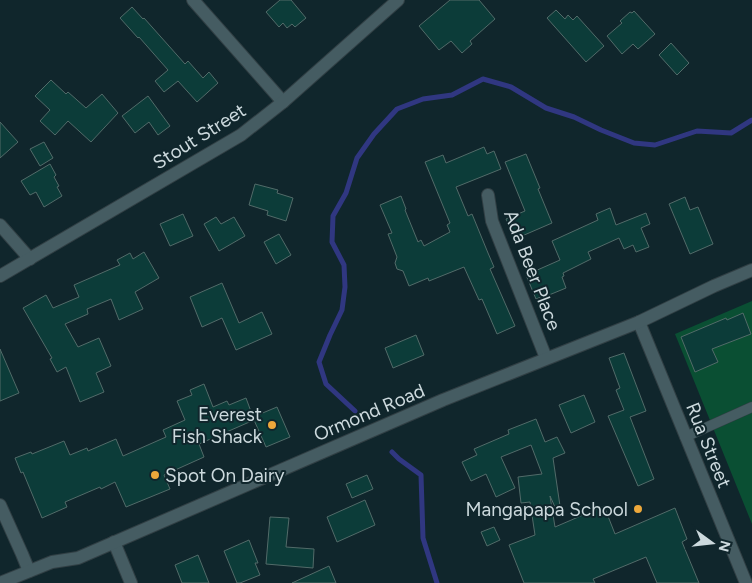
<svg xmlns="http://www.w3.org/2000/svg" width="752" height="583" font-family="Figtree,sans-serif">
<rect width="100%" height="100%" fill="#10262c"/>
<path fill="#0a4f33" d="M 752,301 L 752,524 L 675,334 Z"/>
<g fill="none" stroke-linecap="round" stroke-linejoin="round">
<path stroke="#303781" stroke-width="5" d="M 355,411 L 326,384 L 319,362 L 330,335 L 342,310 L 345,287 L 344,265 L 332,242 L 333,216 L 346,193 L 357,158 L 374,134 L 397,109 L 423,99 L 452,95 L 483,79 L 511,87 L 546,108 L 574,117 L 601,130 L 634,143 L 655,145 L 697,131 L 731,133 L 752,120
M 392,452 L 399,459 L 421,475 L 423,538 L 437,583"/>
</g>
<path fill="#0c3c39" stroke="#526b69" d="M 280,0 L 291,0 L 306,18 L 295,27 L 292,24 L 287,28 L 283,23 L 279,27 L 266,12 Z
M 450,0 L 479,0 L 495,19 L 470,41 L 472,44 L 462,53 L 451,41 L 439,50 L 419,26 Z
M 132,7 L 143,19 L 144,18 L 185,64 L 188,61 L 203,78 L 209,72 L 218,83 L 197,102 L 178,81 L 164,92 L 155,81 L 168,70 L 139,37 L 138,38 L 120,18 Z
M 556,10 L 565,19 L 568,15 L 573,20 L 577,16 L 604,46 L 586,62 L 547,18 Z
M 634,11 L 655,34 L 638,49 L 633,44 L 622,54 L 607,36 L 622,23 L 620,21 L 630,12 L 632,13 Z
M 671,43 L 689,63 L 677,75 L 659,55 Z
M 51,80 L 66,94 L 68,92 L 86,108 L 102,94 L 118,113 L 91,142 L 68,121 L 55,135 L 40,121 L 50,110 L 35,96 Z
M 148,96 L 170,126 L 158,135 L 149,122 L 135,133 L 122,116 Z
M 0,122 L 18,142 L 0,158 Z
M 44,142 L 53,158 L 40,166 L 30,149 Z
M 484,147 L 487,154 L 494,151 L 501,169 L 456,187 L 468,216 L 472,214 L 488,253 L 494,267 L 490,269 L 515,326 L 497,334 L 482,299 L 479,300 L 464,267 L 429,281 L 428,278 L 409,286 L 403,271 L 397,269 L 395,263 L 397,257 L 388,234 L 392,233 L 380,205 L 401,196 L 406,209 L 405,210 L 418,242 L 421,240 L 424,246 L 450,232 L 447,225 L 450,223 L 425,162 L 443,155 L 446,163 Z
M 526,154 L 540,188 L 538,189 L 552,223 L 515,239 L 506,219 L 525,211 L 505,162 Z
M 50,164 L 56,175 L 54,177 L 59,186 L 57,187 L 62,196 L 44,207 L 36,192 L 30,195 L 21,181 Z
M 255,184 L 278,190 L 277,193 L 293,198 L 286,221 L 267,215 L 268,211 L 249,205 Z
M 685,197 L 690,210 L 698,207 L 713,244 L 690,254 L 669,204 Z
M 610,208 L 616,225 L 646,213 L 650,224 L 641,228 L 649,247 L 636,252 L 633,245 L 624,249 L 619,238 L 588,252 L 591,259 L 563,273 L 564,276 L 562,277 L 566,288 L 549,295 L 548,294 L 536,299 L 526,275 L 560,260 L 552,241 L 598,220 L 596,214 Z
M 183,214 L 193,236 L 170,246 L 160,224 Z
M 216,217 L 221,224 L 234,217 L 245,236 L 219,251 L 204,224 Z
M 279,234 L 291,255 L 276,264 L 264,242 Z
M 144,252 L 159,278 L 135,292 L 143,309 L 119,320 L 111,299 L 87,309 L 88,314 L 65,324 L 78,347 L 99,338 L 111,366 L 96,373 L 104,392 L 80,402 L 66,367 L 57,372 L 50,359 L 52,358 L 23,308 L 46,295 L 53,308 L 79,297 L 74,285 L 120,265 L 117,260 L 130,253 L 133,259 Z
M 222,283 L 239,323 L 262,312 L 272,334 L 236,350 L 222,318 L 202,327 L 190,297 Z
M 743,313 L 751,334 L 712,349 L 718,362 L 695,372 L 681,337 L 726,318 L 727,320 Z
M 416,335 L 424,355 L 393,368 L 385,348 Z
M 0,349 L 19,393 L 0,401 Z
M 624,353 L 646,411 L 630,417 L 654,479 L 638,486 L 608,416 L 624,410 L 616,390 L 620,388 L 609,358 Z
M 204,384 L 213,407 L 227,401 L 229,405 L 246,398 L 253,417 L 277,407 L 290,437 L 266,447 L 254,420 L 199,444 L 204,457 L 164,475 L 170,489 L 126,507 L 115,482 L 101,489 L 100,487 L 65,502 L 67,507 L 42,518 L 23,472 L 21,473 L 15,458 L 31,452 L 32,454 L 64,441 L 70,455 L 87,448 L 88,451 L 116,439 L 123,456 L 166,437 L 163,430 L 185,420 L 177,401 L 192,395 L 190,390 Z
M 584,395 L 595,422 L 571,433 L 559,405 Z
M 536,419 L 545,442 L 557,437 L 565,453 L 553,458 L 560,506 L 555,507 L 550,496 L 555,527 L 604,506 L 615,534 L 675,508 L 687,539 L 682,542 L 699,583 L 657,583 L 646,557 L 593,579 L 595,583 L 524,583 L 509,545 L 535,535 L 530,502 L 521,503 L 518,477 L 542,474 L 531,445 L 501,457 L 515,488 L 496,497 L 486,474 L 471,481 L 462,462 L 477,455 L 474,449 L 509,434 L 508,430 Z
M 367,475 L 373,489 L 352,498 L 346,484 Z
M 365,500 L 375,525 L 337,542 L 327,517 Z
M 270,517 L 289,518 L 286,547 L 314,549 L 313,568 L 266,564 Z
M 494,527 L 500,540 L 487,546 L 481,532 Z
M 249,540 L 258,563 L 255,563 L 260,575 L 240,583 L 237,583 L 224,551 Z
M 198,555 L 209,583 L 182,583 L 175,565 Z
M 329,566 L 336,583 L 292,583 Z"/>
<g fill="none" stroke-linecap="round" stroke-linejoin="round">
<g stroke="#313f44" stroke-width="11">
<path id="service" d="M 685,437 L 752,407"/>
</g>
<g stroke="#313f44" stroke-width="14">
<path id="minor" d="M 193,0 L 283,102
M 488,195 L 492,221 L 546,358
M 0,225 L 30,259
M 639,322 L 746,583
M 0,505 L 22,554 L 29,571
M 114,542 L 131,583"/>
</g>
<g stroke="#313f44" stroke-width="14">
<path id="tertiary" d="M 0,276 L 241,135 L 283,102 L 398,0"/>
</g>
<g stroke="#313f44" stroke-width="14">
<path id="secondary" d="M 0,583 L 52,562 L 78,558 L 443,400 L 639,322 L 714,286 L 752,270"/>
</g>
<use href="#service" stroke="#455c62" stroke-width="10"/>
<use href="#minor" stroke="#455c62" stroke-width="12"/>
<use href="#tertiary" stroke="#455c62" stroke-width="12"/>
<use href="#secondary" stroke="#455c62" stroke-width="12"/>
</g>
<g fill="#eda83b" stroke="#10262c" stroke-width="2">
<circle cx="272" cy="425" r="5"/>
<circle cx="155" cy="475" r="5"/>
<circle cx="638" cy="509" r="5"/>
</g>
<g text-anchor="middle" stroke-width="4" stroke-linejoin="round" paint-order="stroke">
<g font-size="19" fill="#ccd9dd" stroke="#10262c">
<text transform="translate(199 136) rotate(-32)" y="7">Stout Street</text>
<text transform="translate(533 270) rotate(69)" y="7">Ada Beer Place</text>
<text transform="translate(369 412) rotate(-23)" y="7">Ormond Road</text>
<text transform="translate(709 445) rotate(68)" y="7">Rua Street</text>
</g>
<g font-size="19" fill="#ccd9dd" stroke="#10262c" text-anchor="end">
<text x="262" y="421">Everest<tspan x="262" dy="22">Fish Shack</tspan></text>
<text x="165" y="482" text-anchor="start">Spot On Dairy</text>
<text x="628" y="516">Mangapapa School</text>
</g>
</g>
<g transform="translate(712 543) rotate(105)" stroke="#10262c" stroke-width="4" paint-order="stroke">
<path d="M0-4L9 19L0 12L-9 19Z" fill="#ccd9dd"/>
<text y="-8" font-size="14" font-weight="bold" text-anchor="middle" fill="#ccd9dd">N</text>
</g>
</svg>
